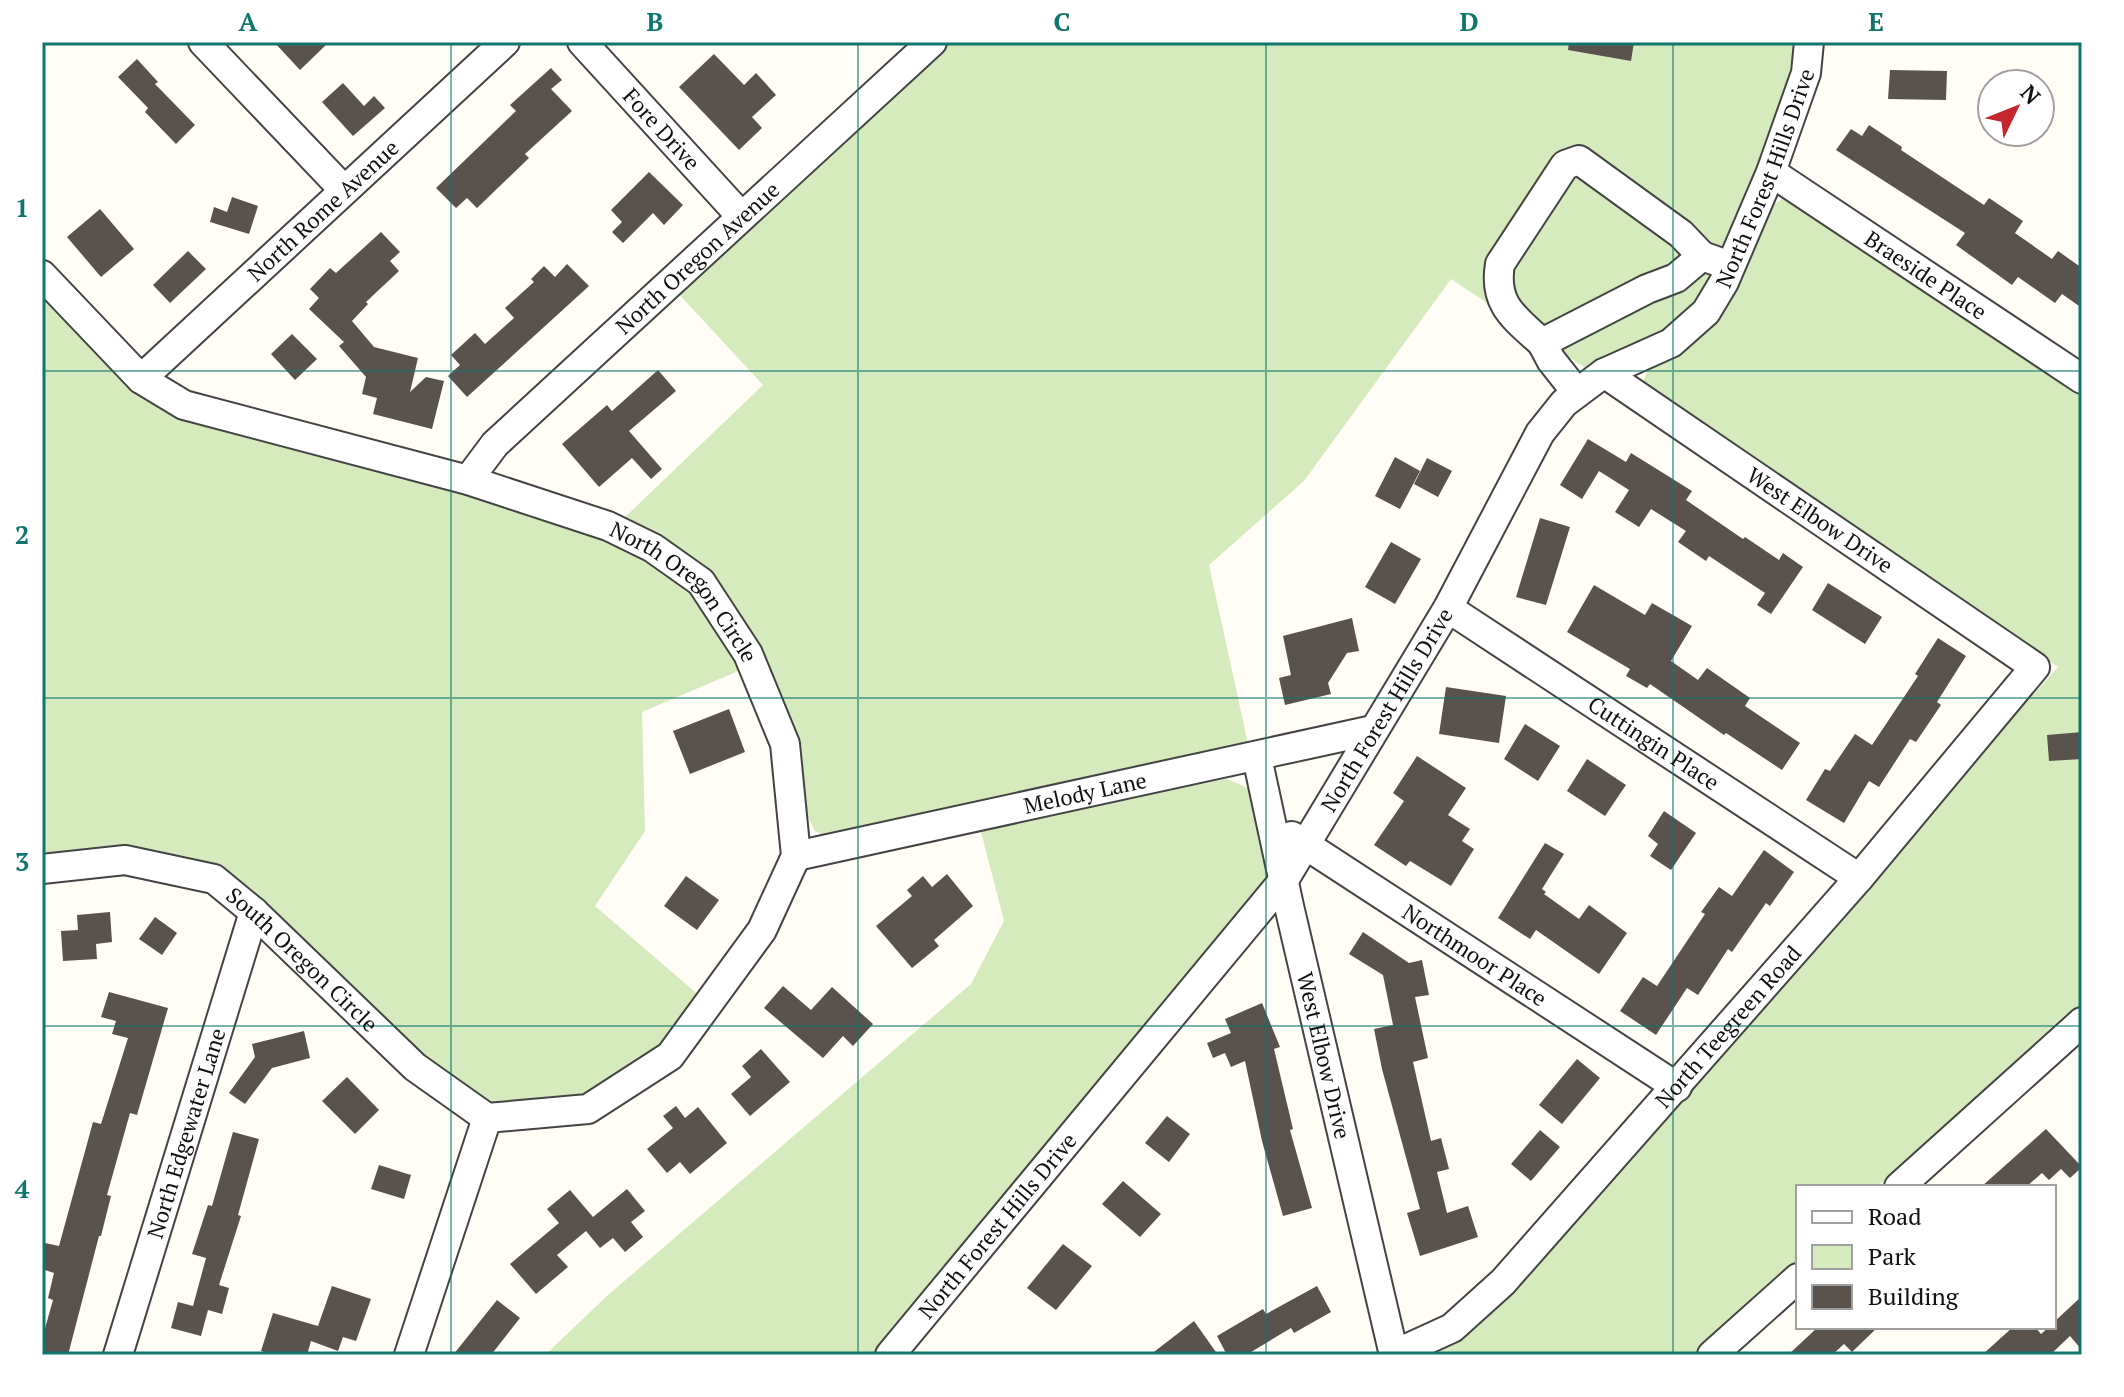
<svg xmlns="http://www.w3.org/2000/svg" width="2124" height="1397" font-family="'PT Serif',serif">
<rect width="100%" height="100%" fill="#fffdf5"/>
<path fill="#d5ebbd" d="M 945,42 L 1792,42 L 1794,47 L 1790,78 L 1773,142 L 1707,291 L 1680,324 L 1593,373 L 1451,279 L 1304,481 L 1209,565 L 1250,753 L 833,840 L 815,831 L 809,819 L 800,774 L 757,661 L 623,519 L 763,385 L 676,291 Z
M 1782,199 L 1794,200 L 1813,209 L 2082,394 L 2082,1007 L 2070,1011 L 1877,1187 L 1798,1187 L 1798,1260 L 1694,1355 L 1429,1355 L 1449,1338 L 1898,846 L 2058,667 L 1645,391 L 1643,382 L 1649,367 L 1770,207 Z
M 42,296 L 112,371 L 137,389 L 575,525 L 629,545 L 683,584 L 718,626 L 743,669 L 642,712 L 645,831 L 595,906 L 701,997 L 675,1032 L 639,1062 L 582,1095 L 519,1106 L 484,1102 L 435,1073 L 226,881 L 184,857 L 126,851 L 42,859 Z
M 1227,779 L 1255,791 L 1272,881 L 881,1355 L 545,1355 L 608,1295 L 971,984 L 1004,921 L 980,828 Z"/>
<path fill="#5a524d" d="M 274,42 L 329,42 L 300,70 Z
M 1569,42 L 1634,42 L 1631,61 L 1568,50 Z
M 714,54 L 744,85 L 756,73 L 776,95 L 752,117 L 762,128 L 739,150 L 679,87 Z
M 137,59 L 158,82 L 155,84 L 195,125 L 176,144 L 145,112 L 148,108 L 118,77 Z
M 551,68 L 562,80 L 551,89 L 572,111 L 525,154 L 529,158 L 477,208 L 467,198 L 456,208 L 436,188 L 516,111 L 510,105 Z
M 1890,70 L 1947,71 L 1946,100 L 1888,99 Z
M 343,83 L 364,106 L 374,96 L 385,108 L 353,136 L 322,102 Z
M 1869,125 L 1902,147 L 1901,150 L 1984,205 L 1989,198 L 2023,221 L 2015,233 L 2052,259 L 2058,251 L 2082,268 L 2082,308 L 2062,294 L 2055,303 L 2018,277 L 2012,285 L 1956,245 L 1965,233 L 1836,150 L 1851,129 L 1862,136 Z
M 649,172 L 683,205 L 664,225 L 653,213 L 623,243 L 612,232 L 622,222 L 611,210 Z
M 232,197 L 258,206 L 249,234 L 210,222 L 214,207 L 227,212 Z
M 100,209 L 134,249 L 101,277 L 67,237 Z
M 381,232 L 400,252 L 390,261 L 399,271 L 366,302 L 368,304 L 352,321 L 374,347 L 418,358 L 410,392 L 426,377 L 444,381 L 432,429 L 373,414 L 377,398 L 362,394 L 366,377 L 339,346 L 344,342 L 309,309 L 319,298 L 310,289 L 330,268 L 336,273 Z
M 188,251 L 206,269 L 170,303 L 153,285 Z
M 567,264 L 589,286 L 467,397 L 448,376 L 460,365 L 451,355 L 475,333 L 485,344 L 514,318 L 505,308 L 534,282 L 531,279 L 544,266 L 555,277 Z
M 292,334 L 317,359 L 295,380 L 271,354 Z
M 658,370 L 676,391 L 629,431 L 662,469 L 651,479 L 632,458 L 599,487 L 562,444 L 607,405 L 612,411 Z
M 1588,439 L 1626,462 L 1631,453 L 1692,491 L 1686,500 L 1743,539 L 1745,537 L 1779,560 L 1783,553 L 1803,567 L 1771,614 L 1757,605 L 1765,593 L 1709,556 L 1706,561 L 1678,542 L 1686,531 L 1651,509 L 1639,527 L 1615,512 L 1629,490 L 1599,471 L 1582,499 L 1560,485 Z
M 1395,457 L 1420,471 L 1400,509 L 1375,496 Z
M 1427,458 L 1452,471 L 1438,497 L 1414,484 Z
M 1540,518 L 1570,527 L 1546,605 L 1516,597 Z
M 1391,542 L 1421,559 L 1395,604 L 1365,587 Z
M 1828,583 L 1882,617 L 1865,644 L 1812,610 Z
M 1594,585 L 1645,615 L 1652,603 L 1692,626 L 1671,661 L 1698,680 L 1707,668 L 1750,698 L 1745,706 L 1800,743 L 1782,770 L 1726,733 L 1724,735 L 1650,684 L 1647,688 L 1626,676 L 1630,669 L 1567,632 Z
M 1352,618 L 1359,651 L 1347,653 L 1328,683 L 1331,694 L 1285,705 L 1279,678 L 1291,675 L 1283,636 Z
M 1938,638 L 1966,656 L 1937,702 L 1941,705 L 1916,742 L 1910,739 L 1879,787 L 1869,781 L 1844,823 L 1806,800 L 1825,769 L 1830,771 L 1855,734 L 1872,745 L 1918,676 L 1915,674 Z
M 1446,687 L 1506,696 L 1499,743 L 1439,734 Z
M 729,709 L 745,752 L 690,774 L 673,731 Z
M 1525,724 L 1560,746 L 1538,781 L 1504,759 Z
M 2082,732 L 2082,759 L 2049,761 L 2047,735 Z
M 1417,756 L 1466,788 L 1448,815 L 1470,829 L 1462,841 L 1474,849 L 1451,886 L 1410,861 L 1406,866 L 1374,845 L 1404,801 L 1393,793 Z
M 1587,759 L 1626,785 L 1605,816 L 1567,791 Z
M 1664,811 L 1696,833 L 1671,870 L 1650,856 L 1658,844 L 1648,836 Z
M 1545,843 L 1564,854 L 1542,889 L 1546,892 L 1544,894 L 1579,919 L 1589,905 L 1627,933 L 1599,974 L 1536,930 L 1530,939 L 1498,918 Z
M 1764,850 L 1794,872 L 1770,906 L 1766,903 L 1732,952 L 1728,949 L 1698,995 L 1687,988 L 1656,1035 L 1620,1011 L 1643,977 L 1657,986 L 1705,914 L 1701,912 L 1719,887 L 1732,896 Z
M 947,874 L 973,906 L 934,940 L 939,946 L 912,968 L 876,926 L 912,896 L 907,890 L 923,876 L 932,887 Z
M 686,876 L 719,900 L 697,930 L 664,906 Z
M 110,912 L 112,942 L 96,944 L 97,959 L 63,961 L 61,931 L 78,930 L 77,915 Z
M 155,917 L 177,933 L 162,955 L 139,939 Z
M 1363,932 L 1409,963 L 1422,960 L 1429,995 L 1415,997 L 1428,1058 L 1413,1062 L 1431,1141 L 1441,1138 L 1449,1169 L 1437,1172 L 1447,1213 L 1468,1206 L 1478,1237 L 1420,1256 L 1407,1213 L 1420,1209 L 1382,1069 L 1374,1029 L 1393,1025 L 1383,975 L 1349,954 Z
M 783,986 L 811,1010 L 832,987 L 873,1024 L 853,1046 L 843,1036 L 823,1058 L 764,1008 Z
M 109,992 L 168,1008 L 137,1115 L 130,1113 L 107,1195 L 111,1196 L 101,1236 L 99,1236 L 68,1355 L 42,1355 L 42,1339 L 53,1300 L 48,1298 L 54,1273 L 42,1269 L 45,1243 L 59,1246 L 93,1122 L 101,1124 L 128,1038 L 112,1034 L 116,1021 L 101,1017 Z
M 1262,1003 L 1280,1047 L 1274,1049 L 1293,1129 L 1290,1130 L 1312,1208 L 1283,1216 L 1262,1141 L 1245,1061 L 1231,1067 L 1225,1053 L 1213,1058 L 1207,1043 L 1231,1033 L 1225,1019 Z
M 304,1031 L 310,1058 L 272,1068 L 245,1104 L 229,1093 L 255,1057 L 252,1044 Z
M 761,1049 L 790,1082 L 750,1116 L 731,1094 L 751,1077 L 742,1066 Z
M 1577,1059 L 1600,1078 L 1562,1124 L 1539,1105 Z
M 347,1077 L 379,1110 L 355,1134 L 322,1101 Z
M 676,1106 L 685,1118 L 698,1107 L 727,1143 L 690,1174 L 680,1162 L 667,1173 L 647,1149 L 673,1128 L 663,1116 Z
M 1167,1116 L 1190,1134 L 1169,1162 L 1145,1143 Z
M 2046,1129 L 2082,1167 L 2070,1178 L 2061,1169 L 2049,1180 L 2042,1173 L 2026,1187 L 1981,1187 Z
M 1540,1130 L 1560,1147 L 1531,1181 L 1511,1164 Z
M 233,1132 L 259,1139 L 238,1215 L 241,1216 L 219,1285 L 229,1288 L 222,1314 L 208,1310 L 201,1336 L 171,1328 L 178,1302 L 193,1306 L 206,1258 L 192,1254 L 208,1205 L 212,1206 Z
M 379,1165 L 411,1175 L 404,1199 L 371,1189 Z
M 1123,1181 L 1161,1214 L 1140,1237 L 1102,1204 Z
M 627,1189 L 645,1211 L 631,1222 L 643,1237 L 625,1252 L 613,1238 L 600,1248 L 586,1231 L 557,1255 L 568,1267 L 536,1294 L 510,1264 L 559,1223 L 547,1209 L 570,1190 L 593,1217 Z
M 1063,1244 L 1092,1266 L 1056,1310 L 1027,1288 Z
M 332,1286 L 371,1299 L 356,1341 L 343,1337 L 338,1351 L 311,1341 L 307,1355 L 275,1355 L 261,1351 L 273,1313 L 318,1326 Z
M 1317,1286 L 1331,1312 L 1294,1333 L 1291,1328 L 1246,1355 L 1227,1355 L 1217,1336 L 1263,1309 L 1266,1314 Z
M 2082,1296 L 2082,1350 L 2070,1336 L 2050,1355 L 1982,1355 L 2013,1327 L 2035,1327 L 2041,1334 L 2049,1327 L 2054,1327 L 2054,1322 Z
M 497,1300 L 520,1318 L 491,1355 L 453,1355 Z
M 1194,1321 L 1218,1355 L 1150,1355 Z
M 1818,1327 L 1878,1327 L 1852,1352 L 1844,1344 L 1832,1355 L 1788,1355 Z"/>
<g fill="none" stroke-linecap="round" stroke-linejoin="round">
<g stroke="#444" stroke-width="32">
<g id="minor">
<path d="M 203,42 L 344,190"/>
<path id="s1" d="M 582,42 L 741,216"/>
<path id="s2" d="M 1771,172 L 2082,379"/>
<path id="s3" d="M 42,275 L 141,379 L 184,405 L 468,480 L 608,526 L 653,548 L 701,582 L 748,654 L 785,744 L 796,856 L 762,930 L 670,1056 L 588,1109 L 487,1118"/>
<path d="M 1542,343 C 1515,318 1493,305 1500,264 L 1565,165 L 1579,160 L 1681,234 L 1702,256"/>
<path id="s4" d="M 141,379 L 505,42"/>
<path d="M 1577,393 L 1551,360 L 1542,343 L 1647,289 L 1676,278 L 1702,256 L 1719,262"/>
<path id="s5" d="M 468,480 L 495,444 L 932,42"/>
<path id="s6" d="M 1448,608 L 1859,878"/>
<path id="s7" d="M 1257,757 L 1289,906 L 1394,1355"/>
<path id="s8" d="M 1292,836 L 1677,1087"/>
<path id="s9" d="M 796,856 L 1373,730"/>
<path id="s10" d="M 42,869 L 125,860 L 214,879 L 254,912 L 415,1067 L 487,1118"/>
<path d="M 1899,1187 L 2082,1022"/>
<path id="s11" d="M 118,1355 L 254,912"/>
<path d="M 409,1355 L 487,1118"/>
<path id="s12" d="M 890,1355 L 1284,880 L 1448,608 L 1540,433 L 1564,403 L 1604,373 L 1671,343 L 1706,312 L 1724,282 L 1771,172 L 1806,73 L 1809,42"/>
<path id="s13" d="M 1393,1355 L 1452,1328 L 1503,1282 L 1859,878 L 2035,667 L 1604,373"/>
<path d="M 1712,1355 L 1798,1278"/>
</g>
</g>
<use href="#minor" stroke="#fff" stroke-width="28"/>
</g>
<path fill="none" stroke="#0f766e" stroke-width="2" stroke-opacity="0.55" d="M 451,42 L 451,1355M 858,42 L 858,1355M 1266,42 L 1266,1355M 1673,42 L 1673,1355M 42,371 L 2082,371M 42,698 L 2082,698M 42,1026 L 2082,1026"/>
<g text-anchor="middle" stroke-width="8" stroke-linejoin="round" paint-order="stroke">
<g font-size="22" fill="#111" stroke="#fff">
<text dy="8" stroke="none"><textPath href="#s1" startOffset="118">Fore Drive</textPath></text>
<text dy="8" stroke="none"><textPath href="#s12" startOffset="1488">North Forest Hills Drive</textPath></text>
<text dy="8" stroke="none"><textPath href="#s4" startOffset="248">North Rome Avenue</textPath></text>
<text dy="8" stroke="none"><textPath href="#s5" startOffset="320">North Oregon Avenue</textPath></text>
<text dy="8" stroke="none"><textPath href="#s2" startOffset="186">Braeside Place</textPath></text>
<text transform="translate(1820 520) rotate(34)" y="8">West Elbow Drive</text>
<text dy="8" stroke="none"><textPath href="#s3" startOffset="738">North Oregon Circle</textPath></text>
<text dy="8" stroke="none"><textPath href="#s12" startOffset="816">North Forest Hills Drive</textPath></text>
<text dy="8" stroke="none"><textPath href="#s6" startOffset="246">Cuttingin Place</textPath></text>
<text dy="8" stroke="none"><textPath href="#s9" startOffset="296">Melody Lane</textPath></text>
<text dy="8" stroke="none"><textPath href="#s8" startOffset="218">Northmoor Place</textPath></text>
<text dy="8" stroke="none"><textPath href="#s10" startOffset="294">South Oregon Circle</textPath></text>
<text dy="8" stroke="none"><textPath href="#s13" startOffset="474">North Teegreen Road</textPath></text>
<text dy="8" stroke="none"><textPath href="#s7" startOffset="306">West Elbow Drive</textPath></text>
<text dy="8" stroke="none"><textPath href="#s11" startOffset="232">North Edgewater Lane</textPath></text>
<text dy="8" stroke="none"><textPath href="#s12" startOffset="168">North Forest Hills Drive</textPath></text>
</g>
</g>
<rect width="2124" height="1397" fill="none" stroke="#ffffff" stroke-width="88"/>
<rect x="1796" y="1185" width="260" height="144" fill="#ffffff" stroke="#a0a0a0" stroke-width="2"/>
<rect x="1812" y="1211" width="40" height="12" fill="#ffffff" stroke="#a0a0a0" stroke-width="2"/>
<text x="1868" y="1225" font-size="24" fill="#111111">Road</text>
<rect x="1812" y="1245" width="40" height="24" fill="#d5ebbd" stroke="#a0a0a0" stroke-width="2"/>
<text x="1868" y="1265" font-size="24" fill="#111111">Park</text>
<rect x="1812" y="1285" width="40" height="24" fill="#5a524d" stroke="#a0a0a0" stroke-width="2"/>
<text x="1868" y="1305" font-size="24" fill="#111111">Building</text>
<g transform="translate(2016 108) rotate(47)"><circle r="38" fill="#ffffff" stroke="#a0a0a0" stroke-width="2"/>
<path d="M0-6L14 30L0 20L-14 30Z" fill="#c4262e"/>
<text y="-12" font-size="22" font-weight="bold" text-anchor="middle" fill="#111111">N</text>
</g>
<rect x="44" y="44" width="2036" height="1309" fill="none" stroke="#0f766e" stroke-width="3"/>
<g font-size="26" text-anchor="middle" font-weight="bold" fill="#0f766e">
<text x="248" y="31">A</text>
<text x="655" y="31">B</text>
<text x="1062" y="31">C</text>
<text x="1469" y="31">D</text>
<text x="1876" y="31">E</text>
<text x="22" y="217">1</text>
<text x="22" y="544">2</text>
<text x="22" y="871">3</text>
<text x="22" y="1198">4</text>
</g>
</svg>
